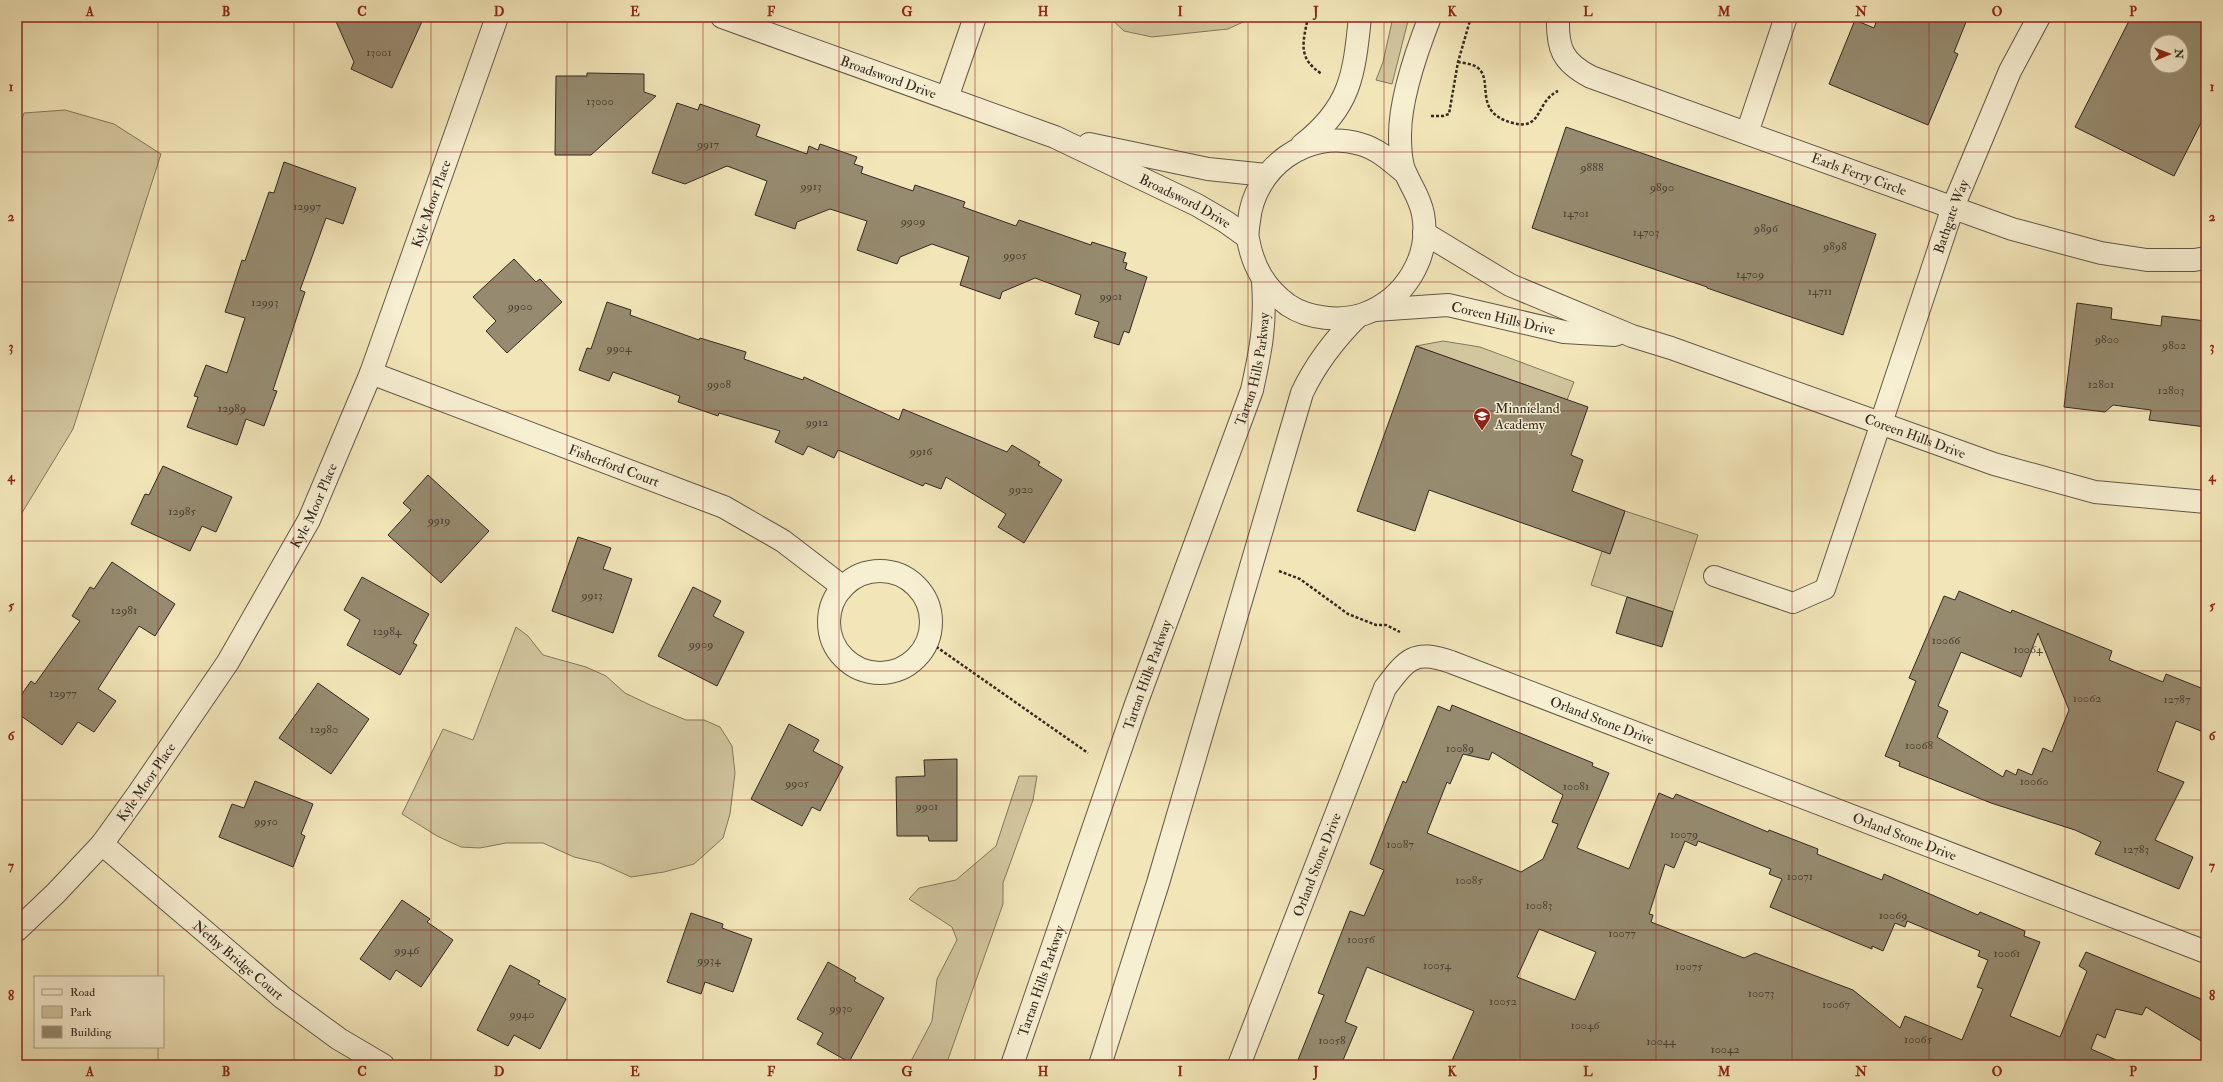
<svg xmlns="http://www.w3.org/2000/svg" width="2223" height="1082" font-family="'IM FELL Double Pica',serif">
<rect width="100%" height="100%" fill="#f2e6b9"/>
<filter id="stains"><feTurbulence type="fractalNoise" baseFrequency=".005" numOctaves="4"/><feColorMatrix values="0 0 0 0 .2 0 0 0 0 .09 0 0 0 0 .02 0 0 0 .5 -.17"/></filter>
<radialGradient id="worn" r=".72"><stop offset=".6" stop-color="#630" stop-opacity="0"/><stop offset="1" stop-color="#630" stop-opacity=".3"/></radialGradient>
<path fill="#d2c69f" stroke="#827860" d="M 1109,17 L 1254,17 L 1228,29 L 1152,37 L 1124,31 Z
M 1393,17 L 1409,17 L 1392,84 L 1376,80 L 1383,62 Z
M 65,110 L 114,124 L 161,154 L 73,429 L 17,521 L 17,135 L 24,113 Z
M 1443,341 L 1480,347 L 1574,382 L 1567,400 L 1416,346 Z
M 1625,511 L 1698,535 L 1673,612 L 1591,585 L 1602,551 L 1610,553 Z
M 516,627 L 528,636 L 543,655 L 586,667 L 606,676 L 625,693 L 650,705 L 686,720 L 704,720 L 720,727 L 732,746 L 735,773 L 730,814 L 723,838 L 694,864 L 664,872 L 631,877 L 600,863 L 574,857 L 543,843 L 506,843 L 480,848 L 461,847 L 437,836 L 402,814 L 443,729 L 473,740 Z
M 1019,776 L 1037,776 L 1033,800 L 1003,883 L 1003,904 L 946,1065 L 909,1065 L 932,1021 L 937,979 L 957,940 L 952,927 L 909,899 L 919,888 L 956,880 L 996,846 Z"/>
<path fill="#968b70" stroke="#332921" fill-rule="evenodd" d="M 334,17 L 424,17 L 392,88 L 351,69 L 354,62 Z
M 1878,17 L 1968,17 L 1954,52 L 1958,54 L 1928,125 L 1829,84 L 1855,20 L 1874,28 Z
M 2131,17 L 2206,17 L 2206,113 L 2174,176 L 2075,127 ZM 2157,42 L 2181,42 L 2181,66 L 2157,66 Z
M 587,73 L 644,74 L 644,92 L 656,96 L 591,155 L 555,155 L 556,76 L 587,76 Z
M 677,103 L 698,110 L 700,104 L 760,125 L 756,136 L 807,154 L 809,146 L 818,150 L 820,144 L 857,157 L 854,164 L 863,167 L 861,173 L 913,191 L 915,185 L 965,202 L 963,207 L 1016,226 L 1019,220 L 1091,245 L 1092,242 L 1126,253 L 1123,262 L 1127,263 L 1125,269 L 1147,277 L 1129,333 L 1124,331 L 1119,345 L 1094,337 L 1099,322 L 1075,314 L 1081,295 L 1035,278 L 1002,292 L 1000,299 L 960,285 L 969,257 L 932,244 L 900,257 L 897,264 L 857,250 L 867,221 L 830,209 L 797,222 L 795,229 L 755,215 L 767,181 L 727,166 L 685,184 L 652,173 Z
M 1566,127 L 1876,234 L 1843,335 L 1707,288 L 1707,287 L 1532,228 Z
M 284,162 L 356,188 L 343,224 L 326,218 L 300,290 L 305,292 L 273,390 L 277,391 L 264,426 L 246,419 L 237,445 L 187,427 L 198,397 L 194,396 L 206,365 L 227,373 L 245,318 L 225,312 L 242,260 L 245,261 L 269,192 L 274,193 Z
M 514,259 L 536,282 L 540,279 L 562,302 L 507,353 L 486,331 L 496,321 L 473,297 Z
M 607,302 L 631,310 L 630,315 L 699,340 L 700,338 L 746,352 L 744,359 L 803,380 L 804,377 L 899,420 L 903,409 L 1007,452 L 1012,445 L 1040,462 L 1038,465 L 1062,480 L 1024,543 L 998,527 L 1006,514 L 946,477 L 941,489 L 925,483 L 923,486 L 838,450 L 834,458 L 808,446 L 803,455 L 775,442 L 780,431 L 719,413 L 718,416 L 678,402 L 680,396 L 613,372 L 609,381 L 579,370 L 587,348 L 591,349 Z
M 2077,303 L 2112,308 L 2111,319 L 2161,326 L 2162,316 L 2206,321 L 2206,427 L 2149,420 L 2151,410 L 2113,405 L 2105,412 L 2064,407 Z
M 1416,346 L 1588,407 L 1571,455 L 1583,460 L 1572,491 L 1625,511 L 1610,554 L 1429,490 L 1415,531 L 1357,511 Z
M 163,466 L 232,497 L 216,532 L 202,526 L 190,551 L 131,524 L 145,494 L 149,495 Z
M 428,475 L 489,531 L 441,583 L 388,535 L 411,510 L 403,503 Z
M 578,537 L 611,548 L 603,569 L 632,579 L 613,633 L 552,611 Z
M 112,562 L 175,604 L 155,636 L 139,626 L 98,689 L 116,701 L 94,732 L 78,722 L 62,745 L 17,713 L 17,701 L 31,681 L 35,684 L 80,621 L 72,616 L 90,587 L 94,589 Z
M 362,577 L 429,614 L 413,643 L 417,645 L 400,675 L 347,645 L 360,620 L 344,610 Z
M 693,587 L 721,601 L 713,616 L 744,632 L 717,686 L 658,656 Z
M 1959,591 L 2011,613 L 2012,610 L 2112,651 L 2109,660 L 2163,682 L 2166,674 L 2206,690 L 2206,733 L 2176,721 L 2157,771 L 2184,782 L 2155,840 L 2193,857 L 2179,889 L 2095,854 L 2101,842 L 2075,830 L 1991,803 L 1899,766 L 1900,762 L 1885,756 L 1916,681 L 1909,678 L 1944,596 L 1955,600 ZM 2038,633 L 2069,710 L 2052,752 L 2043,748 L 2032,775 L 2018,769 L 2016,775 L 2006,770 L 2003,777 L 1937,737 L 1948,711 L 1938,706 L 1961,652 L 2021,677 Z
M 1627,597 L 1673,612 L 1662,647 L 1616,633 Z
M 318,683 L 369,719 L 331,774 L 279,738 Z
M 1452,705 L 1593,763 L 1592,766 L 1609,773 L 1577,848 L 1629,869 L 1659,793 L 1673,799 L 1676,794 L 1768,832 L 1769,830 L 1818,849 L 1817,854 L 1882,880 L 1884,874 L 1978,915 L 1980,912 L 2025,931 L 2024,936 L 2040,942 L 2010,1016 L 2060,1037 L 2087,971 L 2079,966 L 2086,952 L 2206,1001 L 2206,1044 L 2146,1007 L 2142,1015 L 2116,1009 L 2105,1038 L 2097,1034 L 2091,1049 L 2128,1065 L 1450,1065 L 1474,1011 L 1367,967 L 1345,1022 L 1357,1027 L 1341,1065 L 1296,1065 L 1324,995 L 1318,993 L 1350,911 L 1364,916 L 1384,870 L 1370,864 L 1403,781 L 1406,783 L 1438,706 L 1450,711 ZM 1492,752 L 1563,795 L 1552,822 L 1558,824 L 1543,859 L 1521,872 L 1427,833 L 1447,782 L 1450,784 L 1463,754 L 1489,760 ZM 1685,841 L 1696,846 L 1698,841 L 1771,869 L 1769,874 L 1782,879 L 1770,907 L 1872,949 L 1872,946 L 1883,951 L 1895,923 L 1905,927 L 1907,921 L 1980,951 L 1978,956 L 1988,960 L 1977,987 L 1983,989 L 1962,1040 L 1905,1016 L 1900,1028 L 1853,990 L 1755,953 L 1744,958 L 1651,922 L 1653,915 L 1649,914 L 1665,864 L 1674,868 ZM 1539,929 L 1596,952 L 1575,1000 L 1517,977 Z
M 789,724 L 819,740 L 813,751 L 843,767 L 820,811 L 812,807 L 802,826 L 751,799 Z
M 957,759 L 957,841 L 929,841 L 928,836 L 897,836 L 896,777 L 925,776 L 924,760 Z
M 255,781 L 313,804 L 301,834 L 305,836 L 293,867 L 219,837 L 232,804 L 244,808 Z
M 402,900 L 430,919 L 427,922 L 453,940 L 421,987 L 396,970 L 390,980 L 360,959 Z
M 691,913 L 723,924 L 722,928 L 752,939 L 733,992 L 705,982 L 701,994 L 667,982 Z
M 828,962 L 856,978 L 854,981 L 884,998 L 849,1062 L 817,1044 L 823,1033 L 797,1019 Z
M 510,965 L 540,981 L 538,984 L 566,999 L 540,1049 L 514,1035 L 508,1046 L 477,1030 Z"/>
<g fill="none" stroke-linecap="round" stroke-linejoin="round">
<g stroke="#635847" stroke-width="22">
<path id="service" d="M 1714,576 L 1793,603 L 1825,589 L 1881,423"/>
</g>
<g stroke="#635847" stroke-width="24">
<g id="minor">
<path id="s1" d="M 722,17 L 1055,137 L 1197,205 L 1226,222 L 1247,237"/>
<path id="s2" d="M 1558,17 C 1557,48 1562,62 1591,77 L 2012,229 L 2101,253 L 2147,260 L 2194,260 L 2206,258"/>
<path d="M 947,98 L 975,17"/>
<path d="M 1747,133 L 1786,17"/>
<path d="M 1089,144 L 1208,169 L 1266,175"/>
<path id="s3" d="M 1424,233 L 1510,285 L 1632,336 L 1671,348 L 1994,464 L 2095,492 L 2206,502"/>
<path id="s4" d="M 1375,310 L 1448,305 L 1564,332 L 1615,335"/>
<path id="s5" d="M 371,373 L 724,507 L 783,541 L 843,587"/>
<path id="s6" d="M 1881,423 L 1953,207 L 2010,71 L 2039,17"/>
<circle cx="880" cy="622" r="51"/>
<path id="s7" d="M 102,844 L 283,998 L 339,1039 L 383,1065"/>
<path id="s8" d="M 17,930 L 56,893 L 102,844 L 138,794 L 228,662 L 309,520 L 371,373 L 497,17"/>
<path id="s9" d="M 1239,1065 L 1385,688 C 1407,659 1414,649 1451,662 L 2206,952"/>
</g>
</g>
<g stroke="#635847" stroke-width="24">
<g id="tertiary">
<path d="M 1302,145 C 1351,107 1354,75 1360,17"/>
<path d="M 1405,173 C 1391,161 1378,149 1360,144 C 1307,128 1254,168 1249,221 C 1248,227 1247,234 1248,239 C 1253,267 1265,288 1288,305 C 1309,319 1341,322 1364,314 C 1405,299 1431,257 1423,214 C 1420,198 1412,188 1406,174 C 1401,165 1400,146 1400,135 C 1400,99 1417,50 1430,17"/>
<path id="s10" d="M 1012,1065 L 1136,704 L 1252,390 C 1261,349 1266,324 1263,281"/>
<path d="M 1100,1065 L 1158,883 L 1302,393 C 1316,363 1335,339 1358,316"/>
</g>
</g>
<path stroke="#332921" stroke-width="2.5" stroke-dasharray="3 2" stroke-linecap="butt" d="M 1308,17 C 1303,43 1297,58 1322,74
M 1458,62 C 1464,63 1473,64 1478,68 C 1494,81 1472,113 1513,123 C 1543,131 1535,102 1558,91
M 1431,116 L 1443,116 L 1449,114 L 1458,62 L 1471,17
M 1279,571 L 1300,579 L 1348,614 L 1376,625 L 1386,625 L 1400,632
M 928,641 L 1088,753"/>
<use href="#service" stroke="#f7efd2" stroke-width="20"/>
<use href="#minor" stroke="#f7efd2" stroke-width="22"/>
<use href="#tertiary" stroke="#f7efd2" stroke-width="22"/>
</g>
<path fill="none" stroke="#8f2418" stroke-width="1" stroke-opacity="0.55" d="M 158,17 L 158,977M 294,17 L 294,1065M 431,17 L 431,1065M 567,17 L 567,1065M 703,17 L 703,1065M 839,17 L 839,1065M 975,17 L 975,1065M 1112,17 L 1112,1065M 1248,17 L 1248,1065M 1384,17 L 1384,1065M 1520,17 L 1520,1065M 1656,17 L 1656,1065M 1792,17 L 1792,1065M 1929,17 L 1929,1065M 2065,17 L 2065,1065M 17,152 L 2206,152M 17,282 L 2206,282M 17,411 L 2206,411M 17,541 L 2206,541M 17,671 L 2206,671M 17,800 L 2206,800M 17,930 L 2206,930M 158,1047 L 158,1065"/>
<defs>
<g id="school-pin" transform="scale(0.9)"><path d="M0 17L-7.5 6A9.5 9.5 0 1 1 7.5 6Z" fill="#8f2418" stroke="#f7efd2"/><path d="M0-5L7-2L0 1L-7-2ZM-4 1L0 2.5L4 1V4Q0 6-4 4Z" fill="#fff"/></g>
</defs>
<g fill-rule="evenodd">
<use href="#school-pin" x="1482" y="416"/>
</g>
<g text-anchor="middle" stroke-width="3" stroke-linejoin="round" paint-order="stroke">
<g font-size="12" fill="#4c4235">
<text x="379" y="56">13001</text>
<text x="600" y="105">13000</text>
<text x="708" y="148">9917</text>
<text x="1592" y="171">9888</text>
<text x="811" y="190">9913</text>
<text x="1662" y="191">9890</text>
<text x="307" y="210">12997</text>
<text x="1576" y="217">14701</text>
<text x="913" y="225">9909</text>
<text x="1766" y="232">9896</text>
<text x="1646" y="236">14703</text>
<text x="1835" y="250">9898</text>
<text x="1015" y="259">9905</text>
<text x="1750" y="278">14709</text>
<text x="1820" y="295">14711</text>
<text x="1111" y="300">9901</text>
<text x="265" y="306">12993</text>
<text x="520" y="310">9900</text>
<text x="2107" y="343">9800</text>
<text x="2174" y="349">9802</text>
<text x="619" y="352">9904</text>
<text x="719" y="388">9908</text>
<text x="2101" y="388">12801</text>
<text x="2171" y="394">12803</text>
<text x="232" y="412">12989</text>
<text x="817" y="426">9912</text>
<text x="921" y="455">9916</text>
<text x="1021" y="493">9920</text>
<text x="182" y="515">12985</text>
<text x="439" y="524">9919</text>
<text x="592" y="599">9913</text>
<text x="124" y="614">12981</text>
<text x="387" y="635">12984</text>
<text x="1946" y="644">10066</text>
<text x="701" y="648">9909</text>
<text x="2028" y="653">10064</text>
<text x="63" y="697">12977</text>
<text x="2087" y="702">10062</text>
<text x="2177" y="703">12787</text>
<text x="324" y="733">12980</text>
<text x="1919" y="749">10068</text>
<text x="1460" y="752">10089</text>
<text x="2034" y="785">10060</text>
<text x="797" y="787">9905</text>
<text x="1576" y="790">10081</text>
<text x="927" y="810">9901</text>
<text x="266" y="825">9950</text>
<text x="1684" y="838">10079</text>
<text x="1400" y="848">10087</text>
<text x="2136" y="853">12783</text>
<text x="1800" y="880">10071</text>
<text x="1469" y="884">10085</text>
<text x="1539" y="909">10083</text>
<text x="1893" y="919">10069</text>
<text x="1622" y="937">10077</text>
<text x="1361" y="943">10056</text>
<text x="407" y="954">9946</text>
<text x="2007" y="957">10061</text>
<text x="709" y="964">9934</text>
<text x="1437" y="969">10054</text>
<text x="1689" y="970">10075</text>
<text x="1761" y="997">10073</text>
<text x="1503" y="1005">10052</text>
<text x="1836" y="1008">10067</text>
<text x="841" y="1012">9930</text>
<text x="522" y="1018">9940</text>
<text x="1585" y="1029">10046</text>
<text x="1918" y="1043">10065</text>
<text x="1332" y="1044">10058</text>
<text x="1661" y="1045">10044</text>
<text x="1725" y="1053">10042</text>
</g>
<g font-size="14" fill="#332921" stroke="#f7efd2">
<text dy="5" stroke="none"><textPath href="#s1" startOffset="177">Broadsword Drive</textPath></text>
<text dy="5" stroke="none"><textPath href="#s2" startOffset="359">Earls Ferry Circle</textPath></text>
<text dy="5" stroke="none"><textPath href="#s1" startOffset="499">Broadsword Drive</textPath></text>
<text dy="5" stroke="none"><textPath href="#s8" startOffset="845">Kyle Moor Place</textPath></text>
<text dy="5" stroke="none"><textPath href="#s6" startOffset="218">Bathgate Way</textPath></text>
<text dy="5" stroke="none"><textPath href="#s4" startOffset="130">Coreen Hills Drive</textPath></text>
<text dy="5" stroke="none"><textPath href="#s10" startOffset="737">Tartan Hills Parkway</textPath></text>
<text dy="5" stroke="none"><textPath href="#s3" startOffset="533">Coreen Hills Drive</textPath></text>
<text dy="5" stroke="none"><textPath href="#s5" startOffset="260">Fisherford Court</textPath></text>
<text dy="5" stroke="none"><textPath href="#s8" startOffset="521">Kyle Moor Place</textPath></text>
<text dy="5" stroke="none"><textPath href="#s10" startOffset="413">Tartan Hills Parkway</textPath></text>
<text dy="5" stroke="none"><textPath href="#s9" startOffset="646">Orland Stone Drive</textPath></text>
<text dy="5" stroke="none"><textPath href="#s8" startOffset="197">Kyle Moor Place</textPath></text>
<text dy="5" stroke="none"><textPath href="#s9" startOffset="970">Orland Stone Drive</textPath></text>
<text dy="5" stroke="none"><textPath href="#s9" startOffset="215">Orland Stone Drive</textPath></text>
<text dy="5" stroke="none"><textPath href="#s7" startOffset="179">Nethy Bridge Court</textPath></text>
<text dy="5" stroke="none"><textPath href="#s10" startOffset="89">Tartan Hills Parkway</textPath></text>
</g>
<g font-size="14" fill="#332921" stroke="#f7efd2" text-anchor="start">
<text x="1495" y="413">Minnieland<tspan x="1495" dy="16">Academy</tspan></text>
</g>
</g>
<rect width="2223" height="1082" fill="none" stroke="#f2e6b9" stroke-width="44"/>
<rect x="34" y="976" width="130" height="72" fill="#f7efd2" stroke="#a9a08b"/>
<rect x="42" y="989" width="20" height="6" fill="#f7efd2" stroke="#a9a08b"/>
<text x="70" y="996" font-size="12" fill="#332921">Road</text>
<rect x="42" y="1006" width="20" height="12" fill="#d2c69f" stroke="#a9a08b"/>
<text x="70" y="1016" font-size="12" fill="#332921">Park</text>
<rect x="42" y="1026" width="20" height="12" fill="#968b70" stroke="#a9a08b"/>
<text x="70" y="1036" font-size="12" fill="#332921">Building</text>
<g transform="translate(2169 54) rotate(89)"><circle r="19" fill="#f7efd2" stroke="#a9a08b"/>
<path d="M0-3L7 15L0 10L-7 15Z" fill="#8f2418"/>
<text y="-6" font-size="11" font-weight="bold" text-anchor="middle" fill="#332921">N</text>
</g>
<rect x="22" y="22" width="2179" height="1038" fill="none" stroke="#8f2418" stroke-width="1.5"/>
<g font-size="13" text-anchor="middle" font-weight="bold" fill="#8f2418">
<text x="90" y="16">A</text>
<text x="226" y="16">B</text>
<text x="362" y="16">C</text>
<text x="499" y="16">D</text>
<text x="635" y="16">E</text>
<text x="771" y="16">F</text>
<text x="907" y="16">G</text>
<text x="1043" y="16">H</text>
<text x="1180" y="16">I</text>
<text x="1316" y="16">J</text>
<text x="1452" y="16">K</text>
<text x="1588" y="16">L</text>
<text x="1724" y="16">M</text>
<text x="1861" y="16">N</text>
<text x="1997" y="16">O</text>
<text x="2133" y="16">P</text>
<text x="11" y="91">1</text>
<text x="2212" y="91">1</text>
<text x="11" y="221">2</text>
<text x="2212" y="221">2</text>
<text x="11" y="351">3</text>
<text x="2212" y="351">3</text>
<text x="11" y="481">4</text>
<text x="2212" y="481">4</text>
<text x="11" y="610">5</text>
<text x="2212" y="610">5</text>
<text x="11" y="740">6</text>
<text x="2212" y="740">6</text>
<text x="11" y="870">7</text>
<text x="2212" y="870">7</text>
<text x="11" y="1000">8</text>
<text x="2212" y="1000">8</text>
<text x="90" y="1076">A</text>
<text x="226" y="1076">B</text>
<text x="362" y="1076">C</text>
<text x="499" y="1076">D</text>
<text x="635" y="1076">E</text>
<text x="771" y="1076">F</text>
<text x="907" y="1076">G</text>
<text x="1043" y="1076">H</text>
<text x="1180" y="1076">I</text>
<text x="1316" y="1076">J</text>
<text x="1452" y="1076">K</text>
<text x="1588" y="1076">L</text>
<text x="1724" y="1076">M</text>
<text x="1861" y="1076">N</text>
<text x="1997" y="1076">O</text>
<text x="2133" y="1076">P</text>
</g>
<rect width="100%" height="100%" filter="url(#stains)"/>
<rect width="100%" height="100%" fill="url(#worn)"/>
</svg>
